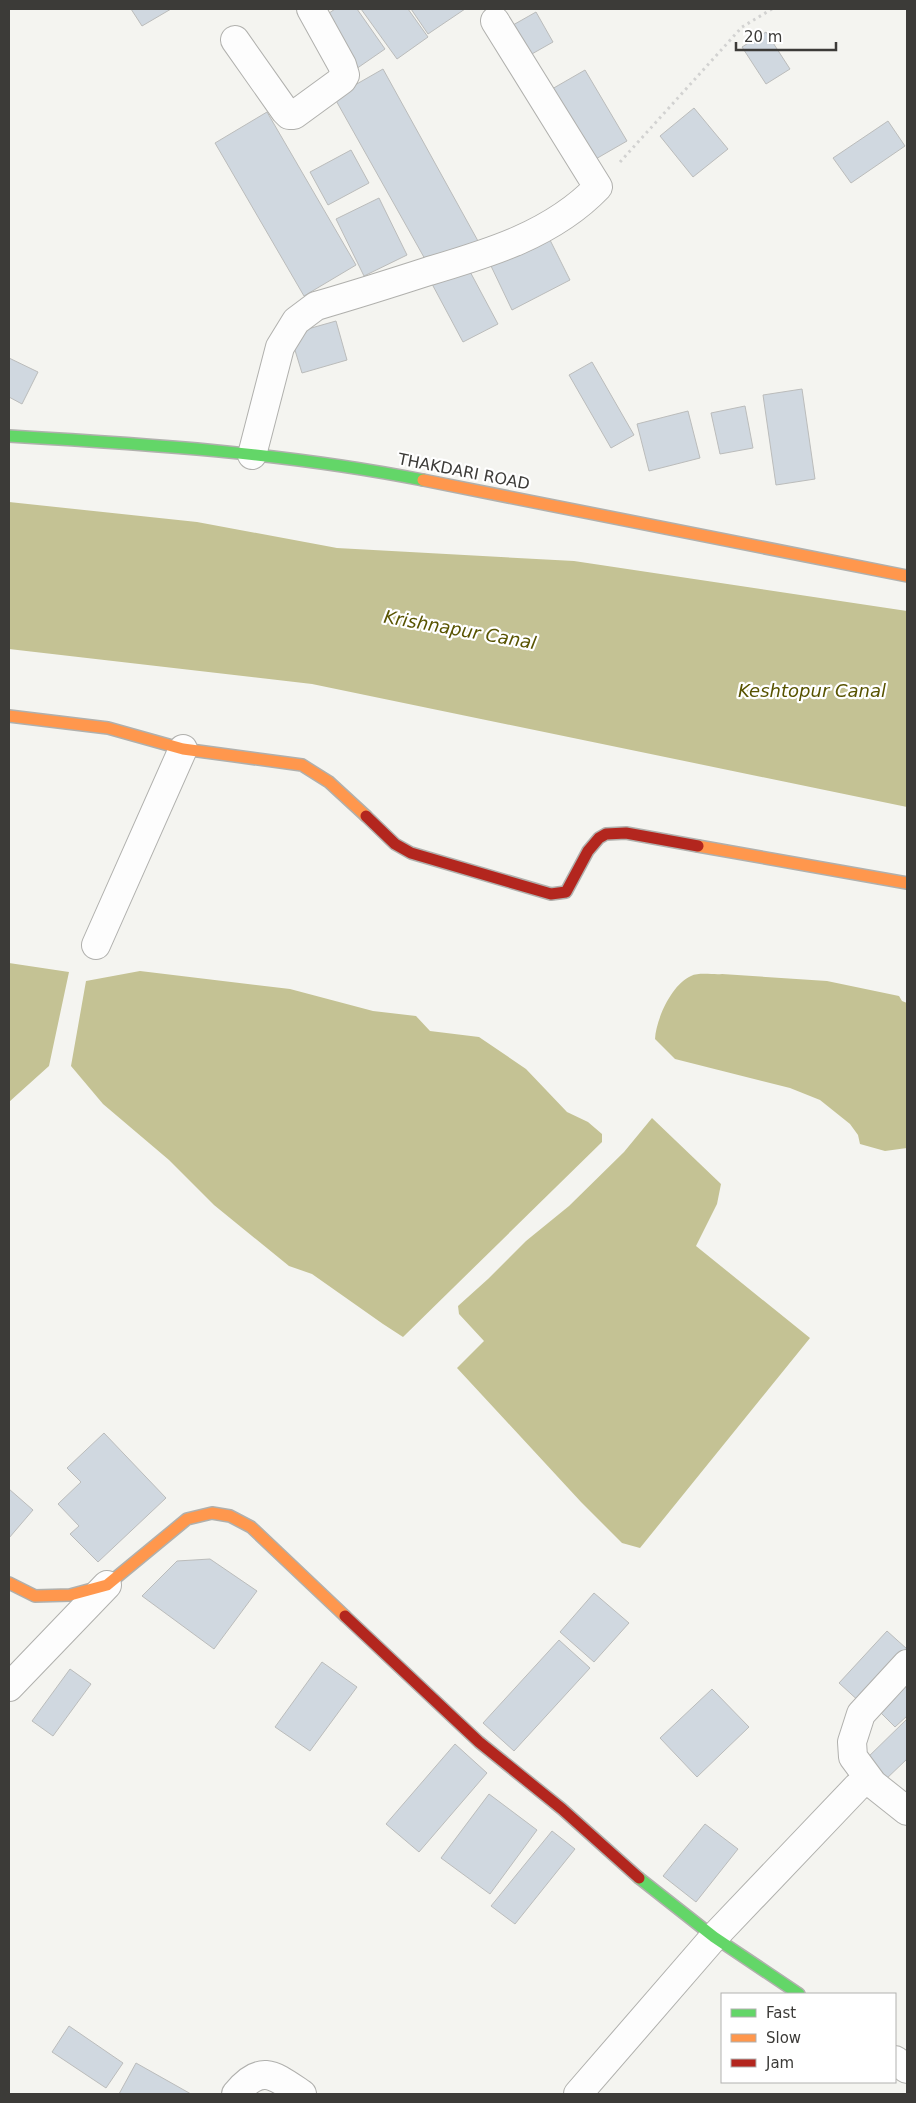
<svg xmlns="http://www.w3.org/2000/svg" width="916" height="2103" font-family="'DejaVu Sans',sans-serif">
<rect width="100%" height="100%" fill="#f4f4f0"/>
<path fill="#c4c294" d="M 9,502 L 197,522 L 337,548 L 574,561 L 907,611 L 907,807 L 312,684 L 9,649 Z
M 9,963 L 69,972 L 49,1066 L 9,1102 Z
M 140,971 L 290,989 L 373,1011 L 416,1016 L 430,1031 L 479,1037 L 526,1069 L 567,1112 L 588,1122 L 602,1134 L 602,1142 L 403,1337 L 383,1324 L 312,1274 L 289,1266 L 214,1205 L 169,1160 L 103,1104 L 71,1066 L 86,981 Z
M 722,974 L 827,981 L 899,996 L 902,1001 L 907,1003 L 907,1148 L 885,1151 L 860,1144 L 858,1135 L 850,1124 L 820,1100 L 790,1088 L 675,1059 L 655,1039 C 656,1019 672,984 691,976 C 699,972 714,975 722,974 Z
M 652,1118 L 721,1184 L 717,1204 L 696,1246 L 810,1338 L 640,1548 L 622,1543 L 581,1502 L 457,1368 L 484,1341 L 459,1314 L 458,1306 L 488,1279 L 526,1241 L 569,1206 L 624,1152 Z"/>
<path fill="#d0d8e0" stroke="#bbbcbb" d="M 131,9 L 171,9 L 142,26 Z
M 335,9 L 357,9 L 385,49 L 356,69 L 322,18 Z
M 361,9 L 408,9 L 428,37 L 397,59 Z
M 411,9 L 465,9 L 428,34 Z
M 536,12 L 553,42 L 523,59 L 506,29 Z
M 766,32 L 790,69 L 766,84 L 742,47 Z
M 383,69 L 478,241 L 430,268 L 334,97 Z
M 585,70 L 627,141 L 594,160 L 552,89 Z
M 694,108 L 728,149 L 693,177 L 660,136 Z
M 267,112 L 356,265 L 304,296 L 215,143 Z
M 888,121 L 905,146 L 851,183 L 833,158 Z
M 351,150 L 369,183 L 328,205 L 310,172 Z
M 379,198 L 407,255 L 364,276 L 336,219 Z
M 548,236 L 570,280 L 512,310 L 491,266 Z
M 467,266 L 498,324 L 463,342 L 432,284 Z
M 336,321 L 347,360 L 302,373 L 290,334 Z
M 9,358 L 38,372 L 22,404 L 9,397 Z
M 592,362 L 634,435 L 611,448 L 569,375 Z
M 802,389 L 815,479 L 776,485 L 763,395 Z
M 745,406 L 753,448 L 720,454 L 711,413 Z
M 688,411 L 700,458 L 649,471 L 637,424 Z
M 104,1433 L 166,1498 L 98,1562 L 70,1534 L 79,1526 L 58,1504 L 81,1482 L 67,1468 Z
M 9,1489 L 33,1510 L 9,1538 Z
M 210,1559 L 257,1591 L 214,1649 L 142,1596 L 177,1561 Z
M 594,1593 L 629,1623 L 594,1662 L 560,1632 Z
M 887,1631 L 907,1649 L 907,1655 L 862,1704 L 839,1683 Z
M 559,1640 L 590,1668 L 514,1751 L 483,1723 Z
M 322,1662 L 357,1687 L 310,1751 L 275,1727 Z
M 70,1669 L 91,1684 L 53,1736 L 32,1721 Z
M 907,1676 L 907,1716 L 895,1727 L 875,1707 Z
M 712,1689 L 749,1727 L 697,1777 L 660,1738 Z
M 907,1719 L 907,1759 L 883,1782 L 863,1762 Z
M 455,1744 L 487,1773 L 419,1852 L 386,1824 Z
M 489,1794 L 537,1830 L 490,1894 L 441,1858 Z
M 705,1824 L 738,1849 L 696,1902 L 663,1876 Z
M 552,1831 L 575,1849 L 515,1924 L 491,1906 Z
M 69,2026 L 123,2063 L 106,2088 L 52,2052 Z
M 136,2063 L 191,2094 L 119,2094 Z"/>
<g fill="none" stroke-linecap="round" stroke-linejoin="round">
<g stroke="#b0b0ad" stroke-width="30">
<path id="street" d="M 235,40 L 285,111 L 289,115 L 294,115 L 342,80 L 345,75 L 342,65 L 311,9
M 252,455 L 280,347 L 296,321 L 316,306 C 354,295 392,283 429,271 C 490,253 553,234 598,187 L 495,21
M 96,945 L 183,749
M 9,1687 L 107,1585
M 873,1784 L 853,1757 L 852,1742 L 861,1714 L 907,1664
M 895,2060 L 907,2069
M 236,2094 C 261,2063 274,2075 302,2094
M 578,2094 L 714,1937 L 857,1787 L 865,1782 L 873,1784 L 907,1811"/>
</g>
<g stroke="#b0b0ad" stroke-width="14">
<path id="fast" d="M 9,436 C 147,444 287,453 423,480
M 639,1878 L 714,1937 L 799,1994"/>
</g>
<g stroke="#b0b0ad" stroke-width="14">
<path id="slow" d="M 423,480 L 907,576
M 9,716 L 108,728 L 183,749 L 302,765 L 329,782 L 366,816
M 698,846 L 907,883
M 9,1583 L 35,1596 L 70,1595 L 107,1585 L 187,1519 L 212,1513 L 230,1516 L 251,1527 L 345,1616"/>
</g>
<g stroke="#b0b0ad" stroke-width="14">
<path id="jam" d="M 366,816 L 395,844 L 411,853 L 551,894 L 566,892 L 588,851 L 599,838 L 606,834 L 626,833 L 698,846
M 345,1616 L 479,1742 L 562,1809 L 639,1878"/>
</g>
<path stroke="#d2d2d1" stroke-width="3" stroke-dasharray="2.5 4" stroke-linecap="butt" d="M 620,162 L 742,27 L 772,9"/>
<use href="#street" stroke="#fdfdfd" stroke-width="28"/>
<use href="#fast" stroke="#63d668" stroke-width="11"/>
<use href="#slow" stroke="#ff974d" stroke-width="11"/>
<use href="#jam" stroke="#b3261e" stroke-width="11"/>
</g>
<g text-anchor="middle" stroke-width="4.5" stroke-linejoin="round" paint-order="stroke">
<g font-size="16" fill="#3c3b38" stroke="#fff">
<text transform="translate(464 471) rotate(11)" y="6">THAKDARI ROAD</text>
</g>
<g font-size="18" font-style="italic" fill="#585300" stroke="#fff">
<text transform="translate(460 630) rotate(10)" y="6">Krishnapur Canal</text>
<text x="812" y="697">Keshtopur Canal</text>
</g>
</g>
<rect width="916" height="2103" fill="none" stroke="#3c3b38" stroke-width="20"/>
<rect x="721" y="1993" width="175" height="90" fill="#ffffff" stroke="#b1b1af"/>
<rect x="731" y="2009" width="25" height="8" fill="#63d668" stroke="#b1b1af"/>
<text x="766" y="2018" font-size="15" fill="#3c3b38">Fast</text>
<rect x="731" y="2034" width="25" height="8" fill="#ff974d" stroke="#b1b1af"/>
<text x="766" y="2043" font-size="15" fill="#3c3b38">Slow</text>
<rect x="731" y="2059" width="25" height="8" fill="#b3261e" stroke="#b1b1af"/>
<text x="766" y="2068" font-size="15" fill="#3c3b38">Jam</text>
<path d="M736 42v8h100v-8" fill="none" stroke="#3c3b38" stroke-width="2.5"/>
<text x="744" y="42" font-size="15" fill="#3c3b38" stroke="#ffffff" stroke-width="4" paint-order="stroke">20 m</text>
</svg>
